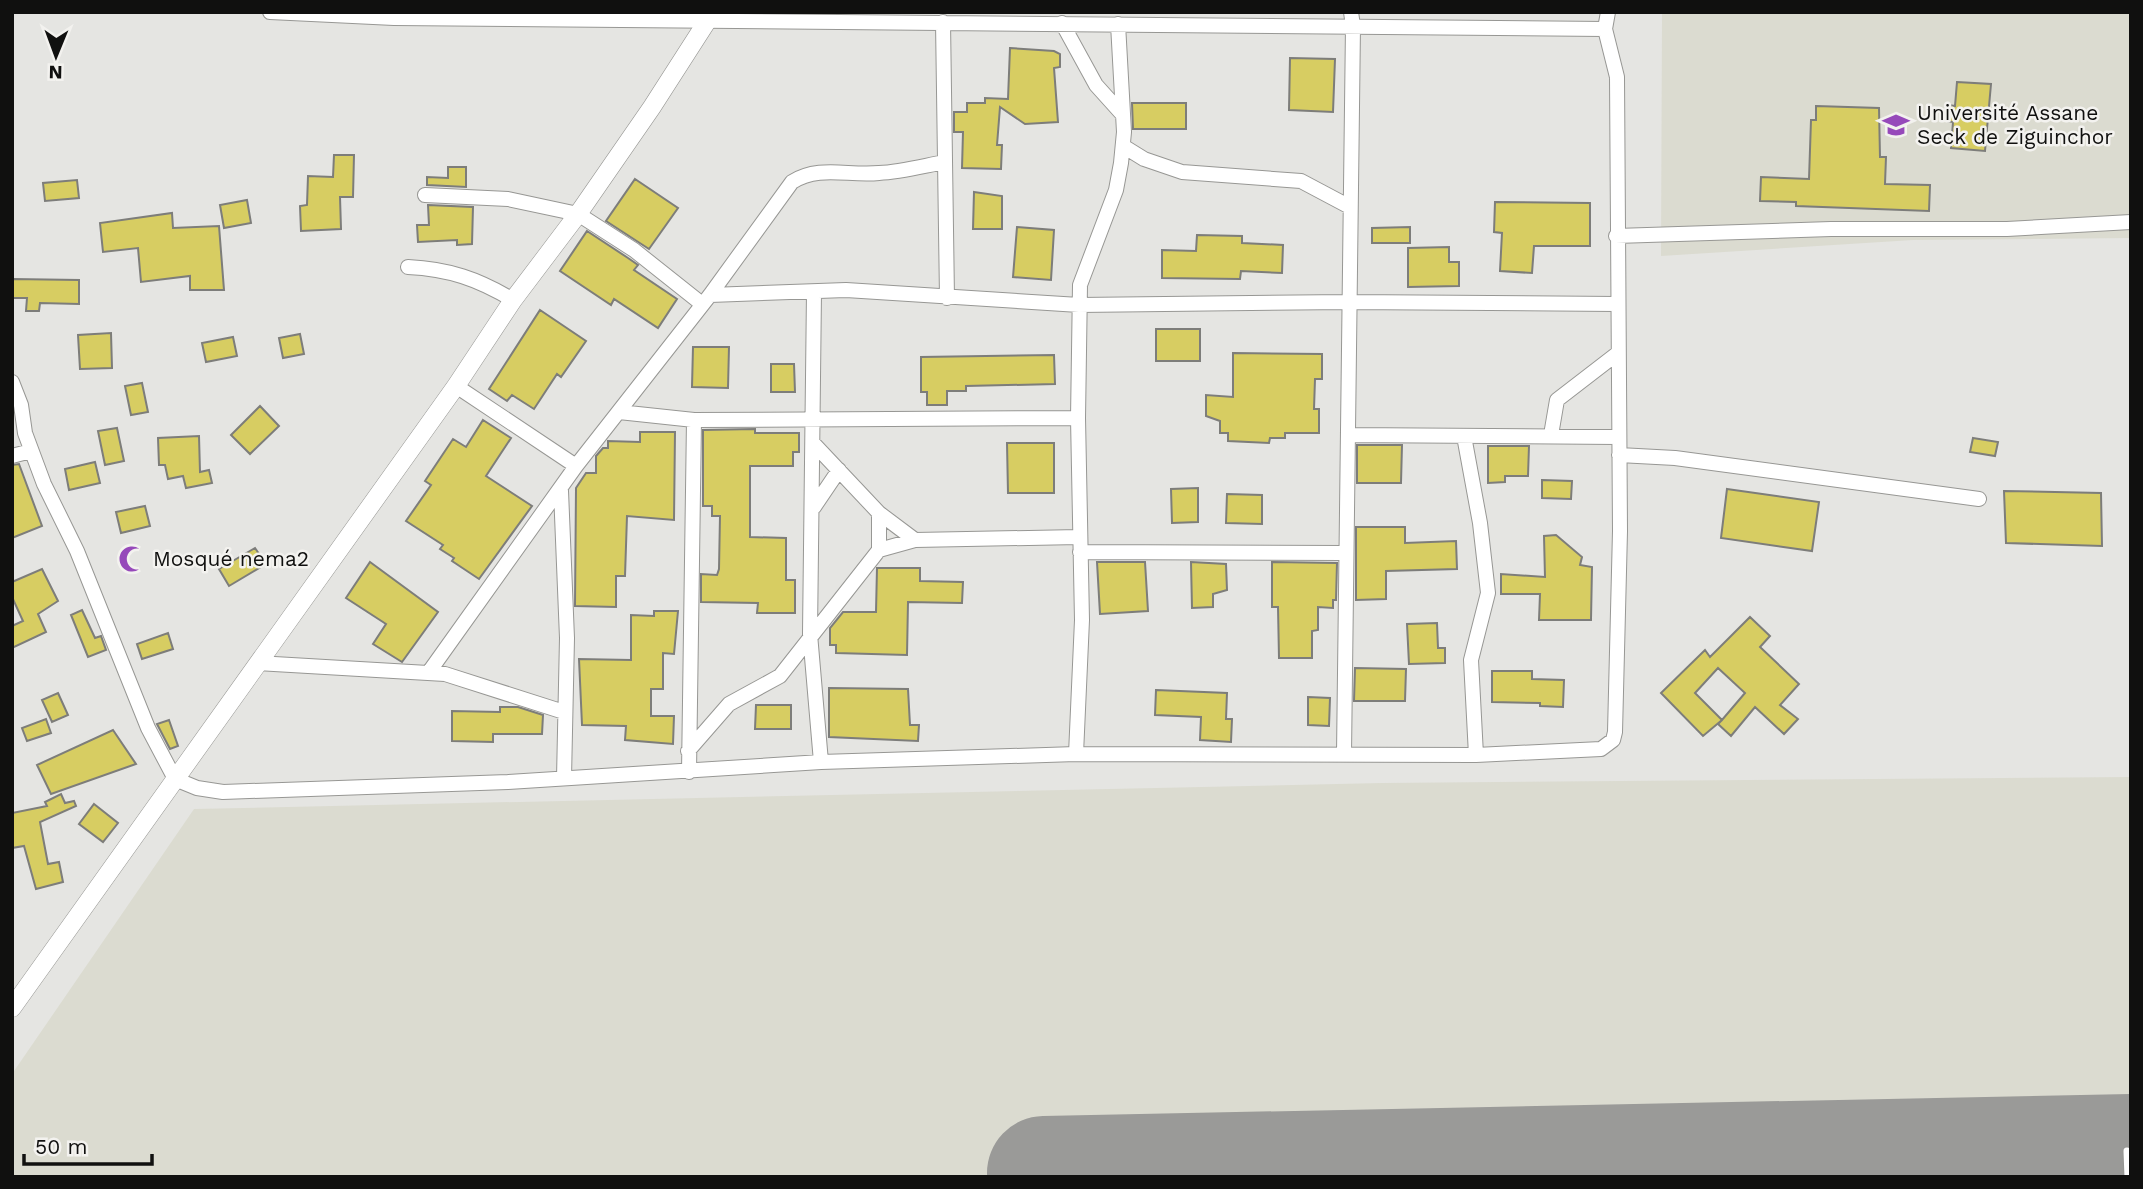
<svg xmlns="http://www.w3.org/2000/svg" width="2143" height="1189" font-family="'Work Sans',sans-serif">
<rect width="100%" height="100%" fill="#e5e5e2"/>
<path fill="#dbdbd0" d="M 1662,12 L 2131,12 L 2131,238 L 1913,240 L 1661,256 Z
M 2131,777 L 2131,1177 L 12,1177 L 12,1074 L 194,809 L 1382,783 Z"/>
<g fill="none" stroke-linecap="round" stroke-linejoin="round">
<path stroke="#9a9a98" stroke-width="46" d="M 1542,1163 L 1570,1171 L 1577,1177
M 1057,1177 C 1077,1133 1118,1153 1147,1171
M 1185,1177 L 1197,1170
M 1634,1177 L 1663,1161"/>
<path stroke="#9a9a98" stroke-width="114" d="M 1044,1173 L 2131,1151"/>
</g>
<path fill="#d7cd62" stroke="#7d7d7a" stroke-width="2" fill-rule="evenodd" d="M 1010,48 L 1054,51 L 1060,54 L 1060,67 L 1054,68 L 1058,122 L 1025,124 L 1000,107 L 997,145 L 1002,145 L 1001,169 L 962,168 L 963,132 L 954,132 L 954,112 L 967,112 L 967,103 L 985,103 L 985,98 L 1008,99 Z
M 1290,58 L 1335,59 L 1333,112 L 1289,110 Z
M 1957,82 L 1991,84 L 1985,151 L 1951,148 L 1953,122 L 1946,121 L 1948,105 L 1955,106 Z
M 1132,103 L 1186,103 L 1186,129 L 1133,129 Z
M 1816,106 L 1879,108 L 1880,157 L 1886,157 L 1885,184 L 1930,185 L 1929,211 L 1796,206 L 1796,202 L 1760,201 L 1761,177 L 1809,179 L 1811,120 L 1816,120 Z
M 334,155 L 354,155 L 353,197 L 340,197 L 341,229 L 301,231 L 300,206 L 307,205 L 308,176 L 333,177 Z
M 448,167 L 466,167 L 466,187 L 427,185 L 427,177 L 448,178 Z
M 635,179 L 678,208 L 649,249 L 606,221 Z
M 77,180 L 79,198 L 45,201 L 43,183 Z
M 974,192 L 1002,196 L 1002,229 L 973,229 Z
M 247,200 L 251,223 L 224,228 L 220,205 Z
M 1495,202 L 1590,203 L 1590,246 L 1534,246 L 1532,273 L 1500,271 L 1502,233 L 1494,232 Z
M 428,205 L 473,207 L 472,244 L 457,245 L 457,240 L 418,242 L 417,225 L 429,225 Z
M 172,213 L 173,228 L 219,226 L 224,290 L 190,290 L 190,276 L 141,282 L 138,248 L 103,252 L 100,223 Z
M 1017,227 L 1054,230 L 1051,280 L 1013,277 Z
M 1410,227 L 1410,243 L 1372,243 L 1372,228 Z
M 587,231 L 628,258 L 638,265 L 634,270 L 677,299 L 658,328 L 614,299 L 611,305 L 560,271 Z
M 1197,235 L 1242,236 L 1242,243 L 1283,245 L 1282,273 L 1241,271 L 1240,279 L 1162,278 L 1162,250 L 1196,251 Z
M 1449,247 L 1449,262 L 1459,262 L 1459,286 L 1408,287 L 1408,248 Z
M 12,279 L 79,280 L 79,304 L 40,303 L 39,311 L 26,311 L 27,298 L 12,298 Z
M 540,310 L 586,341 L 561,377 L 557,374 L 534,409 L 512,395 L 507,401 L 489,389 Z
M 1156,329 L 1200,329 L 1200,361 L 1156,361 Z
M 111,333 L 112,368 L 80,369 L 78,335 Z
M 300,334 L 304,354 L 283,358 L 279,338 Z
M 233,337 L 237,356 L 206,362 L 202,343 Z
M 693,347 L 729,347 L 728,388 L 692,387 Z
M 1233,353 L 1322,354 L 1322,379 L 1315,379 L 1314,409 L 1319,409 L 1319,433 L 1285,433 L 1285,438 L 1270,438 L 1269,443 L 1228,441 L 1228,433 L 1220,433 L 1220,421 L 1206,416 L 1206,395 L 1233,397 Z
M 1054,355 L 1055,384 L 966,386 L 966,391 L 947,391 L 947,405 L 927,405 L 927,392 L 921,392 L 921,357 Z
M 771,364 L 794,364 L 795,392 L 771,392 Z
M 142,383 L 148,412 L 131,415 L 125,386 Z
M 260,406 L 279,426 L 250,454 L 231,435 Z
M 483,420 L 511,438 L 486,476 L 532,506 L 479,579 L 452,561 L 454,558 L 440,549 L 443,545 L 406,521 L 431,485 L 425,481 L 453,439 L 466,447 Z
M 117,428 L 124,461 L 105,465 L 98,431 Z
M 755,429 L 755,433 L 799,433 L 799,452 L 793,452 L 793,466 L 750,466 L 750,537 L 786,538 L 786,580 L 795,580 L 795,613 L 757,613 L 758,603 L 701,602 L 701,574 L 717,575 L 719,569 L 720,516 L 712,516 L 712,506 L 703,506 L 703,430 Z
M 640,432 L 675,432 L 674,520 L 627,516 L 625,576 L 616,576 L 616,607 L 575,606 L 576,488 L 586,473 L 596,473 L 596,456 L 603,448 L 608,448 L 608,441 L 640,442 Z
M 199,436 L 200,472 L 209,470 L 212,483 L 186,488 L 183,476 L 168,479 L 165,465 L 159,465 L 158,438 Z
M 1973,438 L 1998,442 L 1995,456 L 1970,452 Z
M 1007,443 L 1054,443 L 1054,493 L 1008,493 Z
M 1357,445 L 1402,445 L 1401,483 L 1357,483 Z
M 1488,446 L 1529,446 L 1528,476 L 1505,476 L 1505,482 L 1488,483 Z
M 95,462 L 100,483 L 69,490 L 65,469 Z
M 19,464 L 42,526 L 12,538 L 12,465 Z
M 1542,480 L 1572,481 L 1571,499 L 1542,498 Z
M 1198,488 L 1198,522 L 1172,523 L 1171,489 Z
M 1727,489 L 1819,502 L 1812,551 L 1721,538 Z
M 2004,491 L 2101,493 L 2102,546 L 2006,543 Z
M 1227,494 L 1262,495 L 1262,524 L 1226,523 Z
M 145,506 L 150,526 L 121,533 L 116,512 Z
M 1356,527 L 1405,527 L 1405,543 L 1456,541 L 1457,569 L 1386,571 L 1386,599 L 1356,600 Z
M 1556,535 L 1582,557 L 1580,565 L 1592,567 L 1591,620 L 1539,620 L 1540,594 L 1501,594 L 1501,574 L 1545,577 L 1544,536 Z
M 255,548 L 266,564 L 229,586 L 219,569 Z
M 370,562 L 438,612 L 402,662 L 373,644 L 386,624 L 346,598 Z
M 1097,562 L 1145,562 L 1148,611 L 1100,614 Z
M 1191,562 L 1226,564 L 1227,590 L 1213,594 L 1213,607 L 1192,608 Z
M 1272,562 L 1337,563 L 1336,600 L 1333,600 L 1333,608 L 1318,607 L 1318,630 L 1312,631 L 1312,658 L 1279,658 L 1278,607 L 1272,607 Z
M 877,568 L 920,568 L 920,581 L 963,582 L 962,603 L 908,602 L 907,655 L 836,653 L 836,645 L 830,645 L 830,628 L 843,612 L 876,612 Z
M 42,569 L 58,601 L 38,614 L 46,632 L 12,648 L 12,626 L 23,621 L 12,597 L 12,582 Z
M 82,610 L 95,638 L 101,636 L 106,650 L 88,657 L 71,615 Z
M 654,611 L 678,611 L 674,654 L 663,653 L 663,689 L 651,689 L 651,716 L 674,716 L 673,744 L 625,740 L 626,726 L 582,725 L 579,659 L 631,660 L 631,615 L 654,616 Z
M 1750,617 L 1770,636 L 1760,647 L 1799,684 L 1780,705 L 1798,719 L 1784,734 L 1755,707 L 1731,736 L 1718,724 L 1722,720 L 1703,736 L 1661,693 L 1705,650 L 1710,657 ZM 1718,668 L 1745,693 L 1722,720 L 1695,693 Z
M 1437,623 L 1438,648 L 1445,648 L 1445,663 L 1409,664 L 1407,624 Z
M 168,633 L 173,649 L 142,659 L 137,644 Z
M 1355,668 L 1406,669 L 1405,701 L 1354,701 Z
M 1492,671 L 1532,671 L 1532,679 L 1564,680 L 1563,707 L 1540,706 L 1540,703 L 1492,702 Z
M 829,688 L 908,689 L 910,725 L 919,725 L 918,741 L 829,737 Z
M 1156,690 L 1227,693 L 1226,719 L 1232,719 L 1231,742 L 1200,740 L 1201,717 L 1155,715 Z
M 58,693 L 68,715 L 52,722 L 42,700 Z
M 1308,697 L 1330,698 L 1329,726 L 1308,725 Z
M 756,705 L 791,705 L 791,729 L 755,729 Z
M 500,707 L 518,707 L 543,715 L 542,734 L 493,734 L 493,742 L 452,741 L 452,711 L 500,712 Z
M 46,719 L 51,733 L 27,741 L 22,728 Z
M 169,720 L 178,746 L 170,749 L 157,724 Z
M 113,730 L 136,764 L 51,794 L 37,765 Z
M 61,794 L 65,803 L 74,801 L 76,806 L 40,822 L 48,864 L 59,862 L 63,882 L 36,889 L 24,846 L 12,848 L 12,813 L 47,806 L 45,802 Z
M 94,804 L 118,823 L 103,842 L 79,824 Z"/>
<g fill="none" stroke-linecap="round" stroke-linejoin="round">
<g stroke="#979794" stroke-width="9">
<path id="service" d="M 2127,1151 L 2128,1177"/>
</g>
<g stroke="#979794" stroke-width="16">
<path id="minor" d="M 270,12 L 394,18 L 1605,29
M 943,22 L 947,298
M 1062,23 L 1096,85 L 1123,115
M 1123,146 L 1144,159 L 1182,172 L 1301,181 L 1350,207
M 425,195 L 508,199 L 578,214 L 634,250 L 702,304
M 1616,236 L 1831,229 L 2007,229 L 2131,222
M 408,267 C 449,269 478,279 513,300
M 814,292 L 810,634 L 821,762
M 710,295 L 846,290 L 1079,305 L 1348,302 L 1617,304
M 12,382 L 21,405 L 25,433 L 44,484 L 77,551 L 148,728 L 175,779 L 197,788 L 223,792 L 508,782 L 821,762 L 1076,754 L 1476,755 L 1601,749 L 1613,740 L 1615,732 L 1620,531 L 1617,77 L 1605,29 L 1608,12
M 456,386 L 576,466
M 619,412 L 694,420 L 1078,418
M 1349,435 L 1618,437
M 1551,435 L 1557,400 L 1618,353
M 1464,436 L 1480,523 L 1488,593 L 1471,660 L 1476,755
M 813,443 L 879,513 L 915,540
M 1619,455 L 1675,458 L 1979,499
M 12,456 L 31,451
M 561,491 L 567,638 L 564,778
M 814,507 L 839,470
M 879,550 L 879,513
M 1080,552 L 1345,553
M 257,663 L 445,674 L 564,712
M 429,672 L 576,466 L 710,295 L 792,182 C 819,165 847,176 879,173 C 901,172 923,166 945,162
M 688,751 L 729,704 L 780,676 L 879,550 L 915,540 L 1079,537
M 1076,754 L 1082,620 L 1078,418 L 1080,285 L 1116,190 L 1121,163 L 1124,132 L 1118,24
M 1344,754 L 1353,26 L 1351,12
M 689,772 L 694,420"/>
</g>
<g stroke="#979794" stroke-width="19">
<path id="tertiary" d="M 12,1008 L 456,386 L 513,300 L 578,214 L 652,107 L 713,12"/>
</g>
<use href="#service" stroke="#fff" stroke-width="7"/>
<use href="#minor" stroke="#fff" stroke-width="14"/>
<use href="#tertiary" stroke="#fff" stroke-width="18"/>
</g>
<defs>
<g id="university-bare" transform="scale(2.1)"><path d="M0-5L7-2L0 1L-7-2ZM-4 1L0 2.5L4 1V4Q0 6-4 4Z" fill="#9649ba" stroke="#f3f2ef" stroke-width="2.5" paint-order="stroke"/></g>
<g id="mosque-bare" transform="scale(2.1)"><path d="M3.5-4.9A6 6 0 1 0 3.5 4.9A5 5 0 1 1 3.5-4.9Z" fill="#9649ba" stroke="#f3f2ef" stroke-width="2.5" paint-order="stroke"/></g>
</defs>
<g fill-rule="evenodd">
<use href="#university-bare" x="1896" y="125"/>
<use href="#mosque-bare" x="132" y="559"/>
</g>
<g text-anchor="middle" stroke-width="5" stroke-linejoin="round" paint-order="stroke">
<g font-size="21" fill="#10100f" stroke="#f3f2ef" text-anchor="start">
<text x="1917" y="120">Université Assane<tspan x="1917" dy="24">Seck de Ziguinchor</tspan></text>
<text x="153" y="566">Mosqué nema2</text>
</g>
</g>
<rect width="2143" height="1189" fill="none" stroke="#10100f" stroke-width="28"/>
<g transform="translate(56 56) rotate(181)" stroke="#f3f2ef" stroke-width="5" paint-order="stroke">
<path d="M0-5L12 26L0 18L-12 26Z" fill="#10100f"/>
<text y="-10" font-size="19" font-weight="bold" text-anchor="middle" fill="#10100f">N</text>
</g>
<path d="M24 1154v10h128v-10" fill="none" stroke="#10100f" stroke-width="3.5"/>
<text x="35" y="1154" font-size="21" fill="#10100f" stroke="#f3f2ef" stroke-width="5" paint-order="stroke">50 m</text>
</svg>
